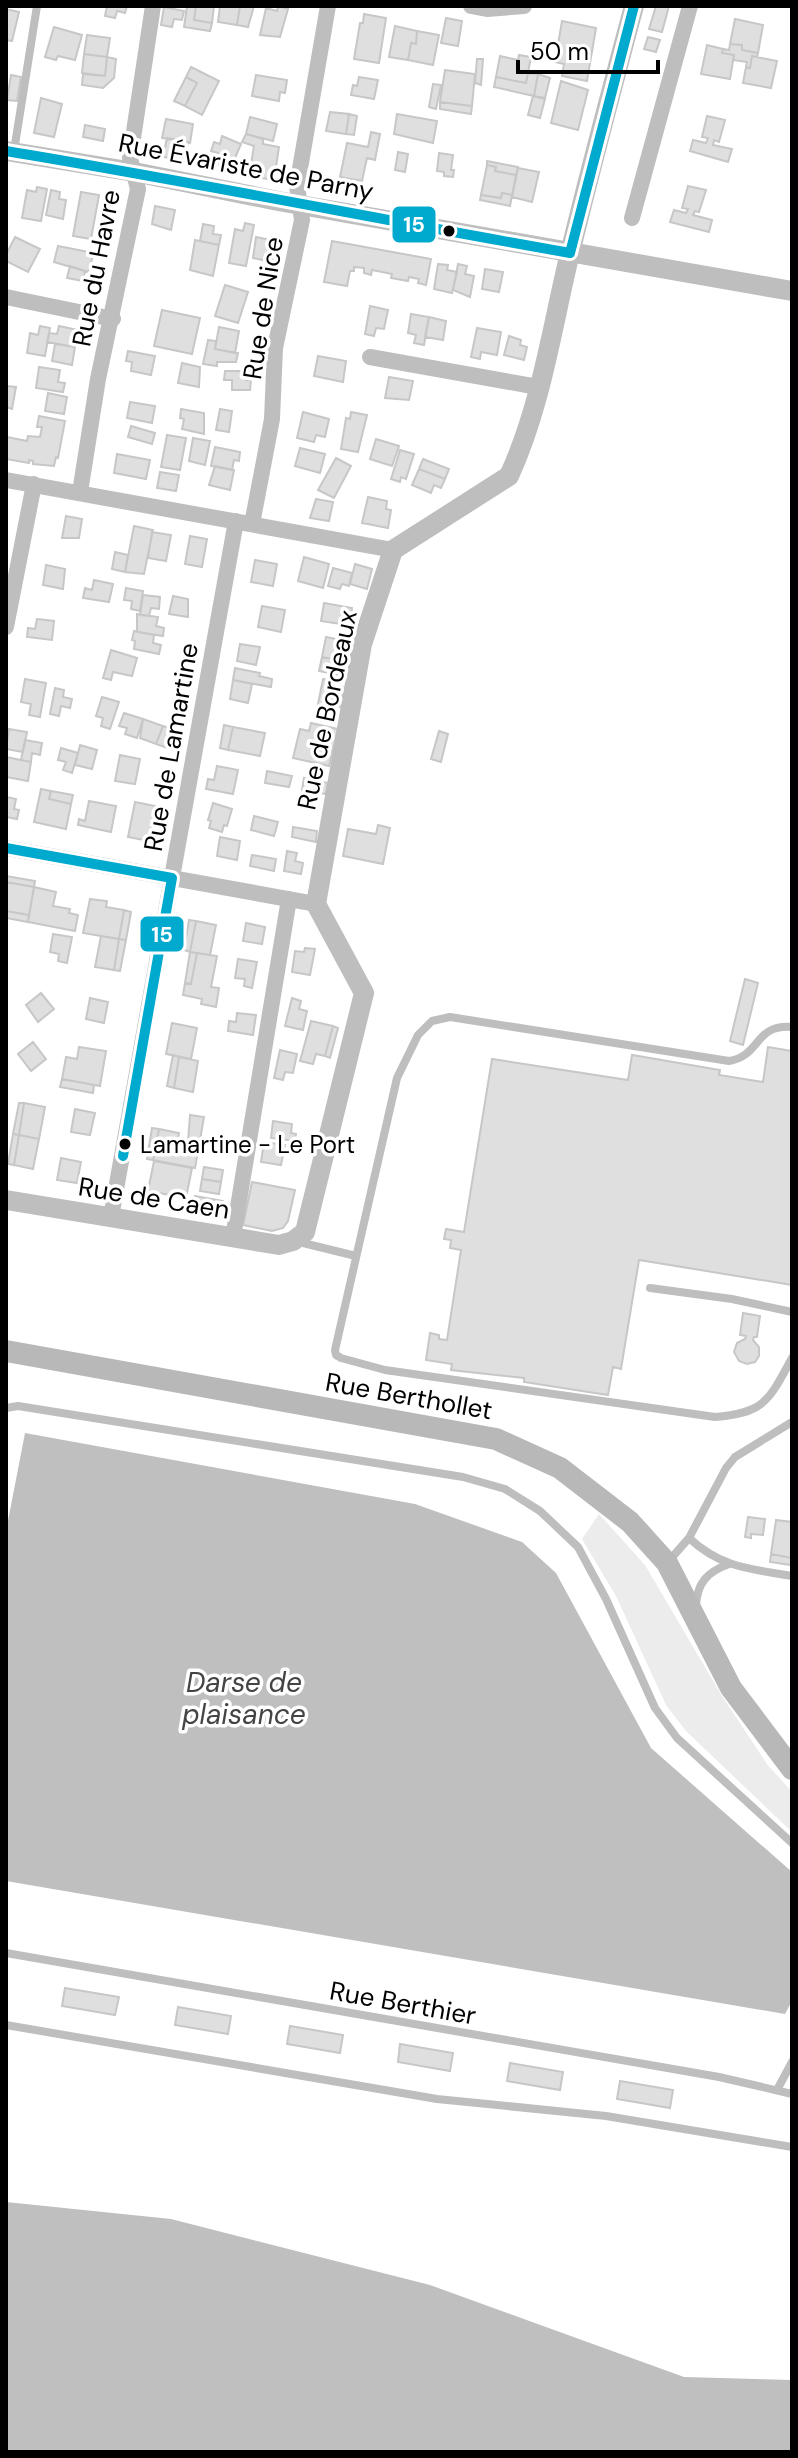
<svg xmlns="http://www.w3.org/2000/svg" width="798" height="2458" font-family="'DM Sans',sans-serif">
<rect width="100%" height="100%" fill="#fff"/>
<path fill="#ececec" d="M 599,1514 L 645,1565 L 722,1696 L 767,1764 L 792,1792 L 792,1832 L 686,1731 L 666,1705 L 616,1596 L 582,1539 Z"/>
<path fill="#bfbfbf" d="M 25,1433 L 415,1504 L 522,1542 L 556,1573 L 651,1748 L 792,1872 L 792,2001 L 785,2014 L 6,1881 L 6,1531 Z
M 6,2202 L 171,2219 L 430,2285 L 684,2377 L 792,2380 L 792,2452 L 6,2452 Z"/>
<path fill="#dfdfdf" stroke="#c7c7c7" stroke-width="2" d="M 107,6 L 127,6 L 125,13 L 117,11 L 115,18 L 105,16 Z
M 187,6 L 196,6 L 194,20 L 212,23 L 210,31 L 184,27 Z
M 196,6 L 214,6 L 212,23 L 194,20 Z
M 220,6 L 240,6 L 237,25 L 218,22 Z
M 240,6 L 254,6 L 248,27 L 237,25 Z
M 278,6 L 288,9 L 280,37 L 260,35 L 266,8 L 277,11 Z
M 656,6 L 669,6 L 662,32 L 649,29 Z
M 164,7 L 184,11 L 182,20 L 174,19 L 172,27 L 161,25 Z
M 6,9 L 19,12 L 12,41 L 6,40 Z
M 364,14 L 386,18 L 379,63 L 354,59 L 360,23 L 363,23 Z
M 446,18 L 462,21 L 458,46 L 441,43 Z
M 735,19 L 763,25 L 758,53 L 742,50 L 742,45 L 730,44 Z
M 562,21 L 596,28 L 587,81 L 562,76 L 564,64 L 555,62 Z
M 395,26 L 417,31 L 416,44 L 411,43 L 408,60 L 389,57 Z
M 54,27 L 82,35 L 75,60 L 58,56 L 56,60 L 45,57 Z
M 417,31 L 439,35 L 433,65 L 408,60 L 411,43 L 416,44 Z
M 87,35 L 110,38 L 107,57 L 84,54 Z
M 648,37 L 660,40 L 656,52 L 644,49 Z
M 730,44 L 742,45 L 742,50 L 758,53 L 757,57 L 752,56 L 750,68 L 746,67 L 747,62 L 733,60 L 734,55 L 722,53 L 723,49 L 729,50 Z
M 707,45 L 723,49 L 722,53 L 734,55 L 730,79 L 701,74 Z
M 84,54 L 107,57 L 105,76 L 82,73 Z
M 519,55 L 531,57 L 526,83 L 496,77 L 500,56 L 518,60 Z
M 752,56 L 777,61 L 771,88 L 743,83 L 746,67 L 750,68 Z
M 107,57 L 116,59 L 114,78 L 103,88 L 82,85 L 83,74 L 105,76 Z
M 477,59 L 483,59 L 481,85 L 475,83 Z
M 191,67 L 219,81 L 202,115 L 185,106 L 197,83 L 186,77 Z
M 445,70 L 475,74 L 472,106 L 440,102 Z
M 528,73 L 538,74 L 534,96 L 494,87 L 496,77 L 526,83 Z
M 538,74 L 550,78 L 545,98 L 534,96 Z
M 11,75 L 21,77 L 17,101 L 7,100 Z
M 256,75 L 287,80 L 285,93 L 280,92 L 279,101 L 252,96 Z
M 186,77 L 197,83 L 185,106 L 174,101 Z
M 359,77 L 378,80 L 374,99 L 351,95 L 353,85 L 357,86 Z
M 561,81 L 588,90 L 578,130 L 551,123 Z
M 433,84 L 441,85 L 436,109 L 429,107 Z
M 533,96 L 545,99 L 540,118 L 528,115 Z
M 41,98 L 62,104 L 54,137 L 34,133 Z
M 440,102 L 472,106 L 471,114 L 440,109 Z
M 330,112 L 349,114 L 346,134 L 326,131 Z
M 349,114 L 357,116 L 354,135 L 346,134 Z
M 397,114 L 437,121 L 433,143 L 394,134 Z
M 707,116 L 725,120 L 719,142 L 714,140 L 713,145 L 732,149 L 728,162 L 690,151 L 693,140 L 706,143 L 708,138 L 702,137 Z
M 250,117 L 277,124 L 273,141 L 246,134 Z
M 166,119 L 193,124 L 190,143 L 162,138 Z
M 85,125 L 105,129 L 103,141 L 83,137 Z
M 371,132 L 380,134 L 375,160 L 367,158 L 362,181 L 340,177 L 347,143 L 368,147 Z
M 246,134 L 263,139 L 263,144 L 279,147 L 274,180 L 249,176 L 254,146 L 242,142 Z
M 222,136 L 241,144 L 230,170 L 219,166 L 216,160 L 218,153 L 211,151 L 214,142 L 220,144 Z
M 167,138 L 188,142 L 184,161 L 159,156 L 160,147 L 165,147 Z
M 398,152 L 408,154 L 405,172 L 395,170 Z
M 439,153 L 453,155 L 451,170 L 454,170 L 453,177 L 444,176 L 444,172 L 437,171 Z
M 487,161 L 518,167 L 516,175 L 495,171 L 496,167 L 487,165 Z
M 487,165 L 496,167 L 495,171 L 516,175 L 512,195 L 502,193 L 501,198 L 481,195 Z
M 518,168 L 539,172 L 532,202 L 512,197 Z
M 688,186 L 706,190 L 699,212 L 695,211 L 693,215 L 712,220 L 709,232 L 670,222 L 674,210 L 686,213 L 688,209 L 682,208 Z
M 37,187 L 47,189 L 41,221 L 22,218 L 27,190 L 36,192 Z
M 51,190 L 60,192 L 59,199 L 66,200 L 63,219 L 46,215 Z
M 81,192 L 99,195 L 91,239 L 73,236 Z
M 502,193 L 512,195 L 510,206 L 480,200 L 481,195 L 501,198 Z
M 155,206 L 175,210 L 171,230 L 152,224 Z
M 245,223 L 254,225 L 246,266 L 229,263 L 235,229 L 243,231 Z
M 203,224 L 214,226 L 213,234 L 221,235 L 219,245 L 200,241 Z
M 15,237 L 40,249 L 28,272 L 6,261 L 6,255 Z
M 256,237 L 276,241 L 272,262 L 253,258 Z
M 195,240 L 219,245 L 213,276 L 190,270 Z
M 332,241 L 431,259 L 426,285 L 418,283 L 419,279 L 409,277 L 408,281 L 391,278 L 392,274 L 372,270 L 371,275 L 364,273 L 364,268 L 354,267 L 354,271 L 350,271 L 347,286 L 324,282 Z
M 58,246 L 94,253 L 88,272 L 54,262 Z
M 438,264 L 448,265 L 447,270 L 457,272 L 452,293 L 434,289 Z
M 458,264 L 467,266 L 465,274 L 474,276 L 470,297 L 453,290 Z
M 70,266 L 85,271 L 83,281 L 67,278 Z
M 485,269 L 503,272 L 499,292 L 482,289 Z
M 225,285 L 248,292 L 238,323 L 215,316 Z
M 370,306 L 388,310 L 384,329 L 376,328 L 374,336 L 365,334 Z
M 162,310 L 200,318 L 192,354 L 154,346 Z
M 411,314 L 429,317 L 424,345 L 414,343 L 416,335 L 408,333 Z
M 429,317 L 446,321 L 443,340 L 425,337 Z
M 40,326 L 50,328 L 45,356 L 27,353 L 30,333 L 38,335 Z
M 59,326 L 78,330 L 75,347 L 47,342 L 49,333 L 57,334 Z
M 219,327 L 239,331 L 235,353 L 215,349 Z
M 477,328 L 501,332 L 497,355 L 481,352 L 480,359 L 471,357 Z
M 509,336 L 521,340 L 520,345 L 527,347 L 524,360 L 504,355 Z
M 208,340 L 216,341 L 215,349 L 238,353 L 236,362 L 217,362 L 217,366 L 203,364 Z
M 55,344 L 75,347 L 72,365 L 52,361 Z
M 128,351 L 155,356 L 151,375 L 131,371 L 132,362 L 126,361 Z
M 318,356 L 346,361 L 343,382 L 314,376 Z
M 182,363 L 200,367 L 199,387 L 178,383 Z
M 39,367 L 60,370 L 58,382 L 65,383 L 63,392 L 36,388 Z
M 225,371 L 246,371 L 246,380 L 251,380 L 250,390 L 232,390 L 232,380 L 224,380 Z
M 389,377 L 413,381 L 409,400 L 385,398 Z
M 6,386 L 16,387 L 12,409 L 6,407 Z
M 48,393 L 67,397 L 64,414 L 45,411 Z
M 130,402 L 155,406 L 152,423 L 127,418 Z
M 181,409 L 204,413 L 204,434 L 182,429 L 184,419 L 180,418 Z
M 220,409 L 232,411 L 229,432 L 216,430 Z
M 303,412 L 329,419 L 325,437 L 316,435 L 314,442 L 297,438 Z
M 351,412 L 367,415 L 358,452 L 341,449 L 346,418 L 350,419 Z
M 39,416 L 65,421 L 58,458 L 56,457 L 54,466 L 33,464 L 33,461 L 29,460 L 29,463 L 6,459 L 6,432 L 7,437 L 27,441 L 28,436 L 40,437 L 42,427 L 37,427 Z
M 131,426 L 155,433 L 152,444 L 128,437 Z
M 167,435 L 186,438 L 180,470 L 161,467 Z
M 193,438 L 210,441 L 205,465 L 189,461 Z
M 376,439 L 399,446 L 392,466 L 370,459 Z
M 215,447 L 240,452 L 239,461 L 234,460 L 232,470 L 211,466 Z
M 300,448 L 325,454 L 320,473 L 295,466 Z
M 400,450 L 414,454 L 406,479 L 401,477 L 400,482 L 391,479 Z
M 117,454 L 150,460 L 146,479 L 114,473 Z
M 336,458 L 351,466 L 334,498 L 318,490 Z
M 423,459 L 449,469 L 445,479 L 419,469 Z
M 215,466 L 234,470 L 230,490 L 209,485 Z
M 419,469 L 445,479 L 441,488 L 434,485 L 431,493 L 412,485 Z
M 160,472 L 179,475 L 176,491 L 157,488 Z
M 368,497 L 387,501 L 386,509 L 391,510 L 388,528 L 362,523 Z
M 316,499 L 333,502 L 329,521 L 310,518 Z
M 66,516 L 82,519 L 79,538 L 62,538 Z
M 134,526 L 153,530 L 144,574 L 125,572 Z
M 152,532 L 171,535 L 166,561 L 148,558 Z
M 190,536 L 207,539 L 202,567 L 185,564 Z
M 115,552 L 128,555 L 125,572 L 112,569 Z
M 304,557 L 329,564 L 323,588 L 298,581 Z
M 255,560 L 277,564 L 273,586 L 251,582 Z
M 355,564 L 372,569 L 367,589 L 350,584 Z
M 46,565 L 65,569 L 63,589 L 43,585 Z
M 333,568 L 352,573 L 349,586 L 342,584 L 340,589 L 328,586 Z
M 94,580 L 113,584 L 109,602 L 83,598 L 85,588 L 92,590 Z
M 126,588 L 143,591 L 140,611 L 131,609 L 132,601 L 124,600 Z
M 143,595 L 160,597 L 159,609 L 151,608 L 149,616 L 140,615 Z
M 173,596 L 188,599 L 188,617 L 169,614 Z
M 324,603 L 352,608 L 351,618 L 342,617 L 341,624 L 321,621 Z
M 262,606 L 285,610 L 281,632 L 258,627 Z
M 137,614 L 158,617 L 156,626 L 164,628 L 163,636 L 137,632 Z
M 37,619 L 54,621 L 52,640 L 27,637 L 28,628 L 35,629 Z
M 134,631 L 154,635 L 153,643 L 161,645 L 159,654 L 134,649 L 135,641 L 132,640 Z
M 326,637 L 346,641 L 342,661 L 322,657 Z
M 240,644 L 260,647 L 256,665 L 237,661 Z
M 111,650 L 137,658 L 132,676 L 113,672 L 111,680 L 103,678 Z
M 322,657 L 342,661 L 339,675 L 319,671 Z
M 235,668 L 260,673 L 259,676 L 272,679 L 271,687 L 233,680 Z
M 25,679 L 46,683 L 40,717 L 29,715 L 31,704 L 21,702 Z
M 323,679 L 330,680 L 329,685 L 344,687 L 340,707 L 332,705 L 331,712 L 317,709 Z
M 233,680 L 252,684 L 248,703 L 230,699 Z
M 55,688 L 64,690 L 63,697 L 72,699 L 70,708 L 61,706 L 59,716 L 50,714 Z
M 102,697 L 119,702 L 110,729 L 101,726 L 103,718 L 96,716 Z
M 124,713 L 143,719 L 137,738 L 125,734 L 127,728 L 119,726 Z
M 143,719 L 163,726 L 156,744 L 140,738 Z
M 311,723 L 338,729 L 329,766 L 293,758 L 300,729 L 309,731 Z
M 224,725 L 233,727 L 228,750 L 220,748 Z
M 163,726 L 182,732 L 173,750 L 156,744 Z
M 233,727 L 265,733 L 260,756 L 228,750 Z
M 9,729 L 27,732 L 23,752 L 6,749 Z
M 439,731 L 448,734 L 441,762 L 431,759 Z
M 25,740 L 42,743 L 40,755 L 32,753 L 31,762 L 21,760 Z
M 80,745 L 97,750 L 92,769 L 75,765 Z
M 61,748 L 78,753 L 72,773 L 63,770 L 66,762 L 58,760 Z
M 120,755 L 140,759 L 135,784 L 115,781 Z
M 6,757 L 31,762 L 28,781 L 6,777 Z
M 217,766 L 238,770 L 233,794 L 206,789 L 208,779 L 214,780 Z
M 267,771 L 292,776 L 289,787 L 265,783 Z
M 304,778 L 328,783 L 326,794 L 302,790 Z
M 41,789 L 51,791 L 49,799 L 71,804 L 66,829 L 34,822 Z
M 51,791 L 73,795 L 71,804 L 49,799 Z
M 6,797 L 16,799 L 14,809 L 19,810 L 17,819 L 6,817 Z
M 89,801 L 116,806 L 111,832 L 78,825 L 79,819 L 85,821 Z
M 135,802 L 155,806 L 149,841 L 128,837 Z
M 213,803 L 232,809 L 227,826 L 224,825 L 222,832 L 209,828 L 211,821 L 208,820 Z
M 254,816 L 278,822 L 274,836 L 251,830 Z
M 378,825 L 390,828 L 383,864 L 343,856 L 348,829 L 376,834 Z
M 293,827 L 317,831 L 316,842 L 292,837 Z
M 220,837 L 240,841 L 237,860 L 217,856 Z
M 287,851 L 297,853 L 295,861 L 303,863 L 301,874 L 284,871 Z
M 252,855 L 276,859 L 274,871 L 250,866 Z
M 6,876 L 35,881 L 34,887 L 6,882 Z
M 6,882 L 34,887 L 29,915 L 6,911 Z
M 34,887 L 56,892 L 53,906 L 70,909 L 69,913 L 78,915 L 75,931 L 28,922 Z
M 90,899 L 107,901 L 106,907 L 124,910 L 119,939 L 83,933 Z
M 124,910 L 131,912 L 126,940 L 119,939 Z
M 6,911 L 29,915 L 28,922 L 6,918 Z
M 189,920 L 196,921 L 190,952 L 184,950 Z
M 196,921 L 216,925 L 210,955 L 190,952 Z
M 246,923 L 265,927 L 262,944 L 243,941 Z
M 53,934 L 72,937 L 67,963 L 58,961 L 59,954 L 50,952 Z
M 101,936 L 119,939 L 114,970 L 95,967 Z
M 119,939 L 126,940 L 120,971 L 114,970 Z
M 305,948 L 315,949 L 310,975 L 292,972 L 295,951 L 304,952 Z
M 190,952 L 197,953 L 191,984 L 185,983 Z
M 197,953 L 217,956 L 211,987 L 219,988 L 216,1007 L 201,1004 L 202,999 L 183,995 L 185,983 L 191,984 Z
M 238,959 L 257,962 L 252,988 L 244,986 L 245,979 L 235,978 Z
M 745,979 L 758,983 L 743,1045 L 730,1041 Z
M 41,993 L 54,1009 L 38,1022 L 26,1005 Z
M 90,998 L 108,1002 L 104,1023 L 86,1019 Z
M 292,998 L 301,1001 L 299,1009 L 307,1011 L 303,1030 L 285,1026 Z
M 237,1013 L 256,1015 L 253,1035 L 228,1031 L 229,1021 L 236,1022 Z
M 311,1021 L 333,1026 L 325,1056 L 316,1054 L 313,1064 L 300,1061 Z
M 172,1023 L 197,1028 L 191,1059 L 166,1054 Z
M 333,1026 L 338,1028 L 330,1058 L 325,1056 Z
M 33,1042 L 46,1059 L 31,1071 L 18,1054 Z
M 79,1047 L 106,1051 L 100,1086 L 62,1079 L 66,1057 L 77,1059 Z
M 768,1047 L 792,1051 L 792,1285 L 639,1260 L 621,1369 L 613,1367 L 608,1395 L 524,1382 L 524,1378 L 451,1370 L 452,1364 L 426,1360 L 430,1333 L 439,1335 L 439,1339 L 447,1340 L 461,1250 L 450,1248 L 451,1240 L 444,1239 L 446,1229 L 464,1232 L 492,1059 L 628,1080 L 632,1055 L 720,1070 L 719,1075 L 763,1082 Z
M 280,1050 L 297,1054 L 293,1073 L 285,1072 L 283,1080 L 274,1078 Z
M 173,1055 L 179,1057 L 174,1088 L 167,1086 Z
M 179,1057 L 198,1061 L 193,1092 L 174,1088 Z
M 62,1079 L 94,1085 L 93,1093 L 60,1087 Z
M 19,1103 L 24,1103 L 19,1135 L 13,1134 Z
M 24,1103 L 45,1107 L 39,1139 L 19,1135 Z
M 75,1109 L 95,1113 L 90,1135 L 71,1132 Z
M 190,1115 L 204,1117 L 195,1168 L 153,1160 L 159,1129 L 179,1133 L 178,1140 L 188,1142 Z
M 273,1121 L 292,1124 L 291,1133 L 296,1134 L 295,1141 L 271,1138 Z
M 152,1128 L 159,1129 L 153,1160 L 147,1159 Z
M 13,1134 L 19,1135 L 14,1165 L 8,1164 Z
M 19,1135 L 39,1139 L 33,1169 L 14,1165 Z
M 264,1142 L 285,1145 L 281,1165 L 261,1162 Z
M 61,1158 L 81,1162 L 77,1183 L 57,1180 Z
M 154,1161 L 192,1168 L 186,1198 L 148,1191 Z
M 204,1167 L 223,1170 L 221,1182 L 202,1179 Z
M 202,1179 L 221,1182 L 219,1194 L 200,1191 Z
M 252,1182 L 295,1190 L 288,1221 L 283,1228 L 272,1231 L 243,1225 Z
M 195,1196 L 223,1201 L 221,1211 L 213,1209 L 211,1217 L 192,1214 Z
M 743,1313 L 760,1316 L 757,1337 L 754,1337 L 753,1340 L 759,1347 L 759,1356 L 755,1362 L 747,1364 L 739,1361 L 734,1352 L 737,1343 L 745,1339 L 746,1336 L 740,1335 Z
M 748,1517 L 765,1519 L 763,1535 L 751,1534 L 751,1538 L 745,1537 Z
M 776,1520 L 792,1522 L 792,1558 L 771,1554 Z
M 771,1554 L 792,1558 L 791,1565 L 770,1562 Z
M 65,1988 L 119,1997 L 115,2015 L 62,2006 Z
M 178,2007 L 231,2016 L 228,2034 L 175,2025 Z
M 290,2026 L 343,2035 L 340,2053 L 287,2044 Z
M 400,2044 L 453,2053 L 450,2071 L 398,2062 Z
M 510,2063 L 563,2072 L 560,2090 L 507,2081 Z
M 620,2081 L 673,2090 L 670,2108 L 617,2099 Z"/>
<g fill="none" stroke-linecap="round" stroke-linejoin="round">
<path stroke="#bebebe" stroke-width="8" d="M 14,151 L 37,6
M 792,1027 C 754,1024 761,1056 729,1061 L 450,1017 L 432,1021 L 418,1035 L 397,1078 L 335,1350 L 336,1355 L 341,1358 L 385,1370 L 715,1417 C 765,1413 769,1400 792,1358
M 299,1242 L 356,1256
M 650,1288 L 732,1299 L 792,1312
M 6,1408 L 18,1406 L 463,1477 L 505,1489 L 540,1511 L 578,1547 L 606,1599 L 655,1708 L 677,1738 L 792,1843
M 689,1538 C 721,1568 751,1569 792,1576
M 667,1563 L 689,1538 L 726,1468 L 735,1457 L 792,1422
M 696,1606 C 697,1583 707,1572 729,1564
M 6,1953 L 719,2077 L 792,2094
M 6,2025 L 437,2099 L 606,2116 L 792,2147
M 777,2090 L 792,2062"/>
<path stroke="#bebebe" stroke-width="16" d="M 471,6 L 487,9 L 524,6
M 632,218 L 690,6
M 6,297 L 113,319
M 370,357 L 538,387
M 6,480 L 393,550
M 80,492 L 98,379 L 138,189 L 130,158 L 153,6
M 252,524 L 272,419 L 275,348 L 302,220 L 297,186 L 328,6
M 6,627 L 34,484
M 6,848 L 316,904
M 111,1217 L 236,521
M 233,1237 L 289,899"/>
<path stroke="#bebebe" stroke-width="20" d="M 6,151 L 134,172 L 278,201 L 792,291
M 6,1200 L 279,1245 L 293,1241 L 305,1232 L 364,993 L 316,904 L 362,644 L 393,550 L 509,476 C 541,407 552,327 570,253 C 590,171 612,88 634,6"/>
<path stroke="#b8b8b8" stroke-width="22" d="M 6,1351 L 496,1439 L 560,1468 L 630,1522 L 667,1563 L 731,1688 L 792,1769"/>
<g stroke="#fff" stroke-width="16">
<path id="bus-1" d="M 6,151 C 194,182 382,220 570,253 L 634,6
M 6,848 L 172,878 L 123,1156"/>
</g>
<use href="#bus-1" stroke="#00a9ce" stroke-width="10"/>
</g>
<g fill="#000" stroke="#fff" stroke-width="3">
<circle cx="449" cy="231" r="7"/>
<circle cx="125" cy="1144" r="7"/>
</g>
<g text-anchor="middle" stroke-width="7" stroke-linejoin="round" paint-order="stroke">
<g font-size="24" fill="#000" stroke="#fff" text-anchor="start">
<text x="140" y="1153">Lamartine - Le Port</text>
</g>
<g font-size="26" fill="#000" stroke="#fff">
<text transform="translate(246 167) rotate(11)" y="9">Rue Évariste de Parny</text>
<text transform="translate(96 268) rotate(-79)" y="9">Rue du Havre</text>
<text transform="translate(263 308) rotate(-81)" y="9">Rue de Nice</text>
<text transform="translate(327 710) rotate(-78)" y="9">Rue de Bordeaux</text>
<text transform="translate(171 747) rotate(-80)" y="9">Rue de Lamartine</text>
<text transform="translate(154 1198) rotate(9)" y="9">Rue de Caen</text>
<text transform="translate(409 1396) rotate(10)" y="9">Rue Berthollet</text>
<text transform="translate(403 2003) rotate(10)" y="9">Rue Berthier</text>
</g>
<g font-size="28" font-style="italic" fill="#444" stroke="#fff">
<text x="244" y="1692">Darse de<tspan x="244" dy="32">plaisance</tspan></text>
</g>
</g>
<g stroke="#fff" stroke-width="3">
<rect x="391" y="205" width="46" height="39" rx="8" fill="#00a9ce"/>
<rect x="139" y="915" width="46" height="38" rx="8" fill="#00a9ce"/>
</g>
<g font-size="22" text-anchor="middle" font-weight="bold" fill="#fff">
<text x="414" y="232">15</text>
<text x="162" y="942">15</text>
</g>
<rect width="798" height="2458" fill="none" stroke="#000000" stroke-width="16"/>
<path d="M518 60v12h140v-12" fill="none" stroke="#000000" stroke-width="4"/>
<text x="530" y="60" font-size="24" fill="#000000" stroke="#ffffff" stroke-width="6" paint-order="stroke">50 m</text>
</svg>
